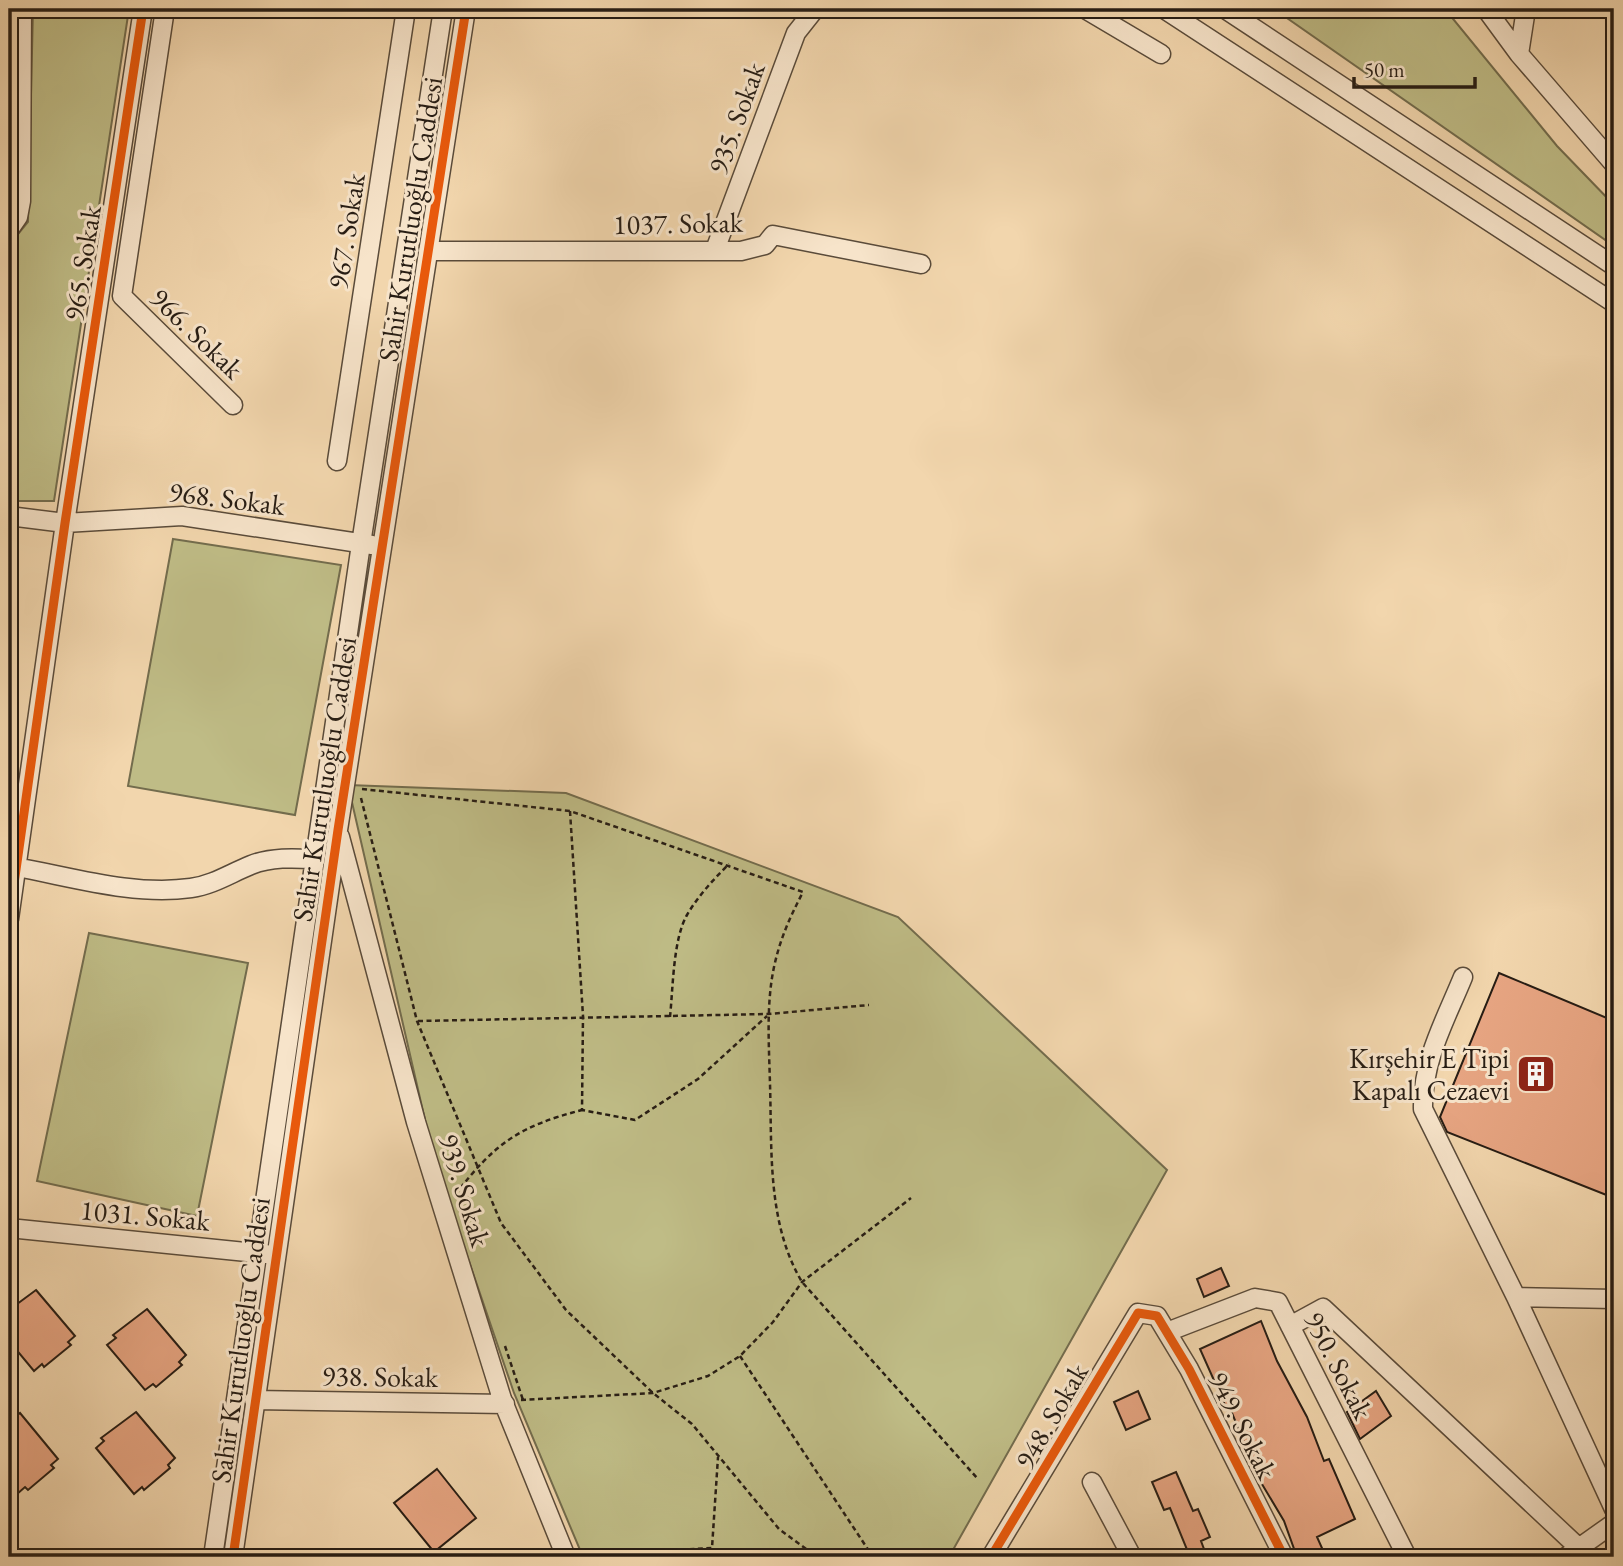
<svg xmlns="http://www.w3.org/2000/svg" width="1623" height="1566" font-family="'EB Garamond',serif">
<rect width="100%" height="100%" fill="#f2d6ad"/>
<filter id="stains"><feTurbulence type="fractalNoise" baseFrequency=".00286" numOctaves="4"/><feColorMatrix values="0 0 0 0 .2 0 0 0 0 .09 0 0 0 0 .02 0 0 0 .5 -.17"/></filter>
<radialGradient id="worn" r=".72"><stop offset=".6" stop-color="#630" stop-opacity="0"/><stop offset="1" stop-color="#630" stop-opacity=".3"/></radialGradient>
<path fill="#bfbc86" stroke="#736c4d" stroke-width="2" d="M 33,9 L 129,9 L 54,501 L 9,501 L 9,245 L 28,222 Z
M 1274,9 L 1445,9 L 1557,146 L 1614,205 L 1614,246 Z
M 173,539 L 341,565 L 295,815 L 128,786 Z
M 348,785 L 566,793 L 898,917 L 1167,1170 L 949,1557 L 583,1557 L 514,1393 L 434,1159 Z
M 89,933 L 248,963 L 197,1216 L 37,1181 Z"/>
<path fill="#e7a582" stroke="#271d14" stroke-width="2" d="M 1499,973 L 1614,1021 L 1614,1198 L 1447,1132 L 1440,1117 Z
M 1221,1268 L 1229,1286 L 1204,1297 L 1197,1279 Z
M 36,1290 L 75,1336 L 68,1342 L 71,1345 L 44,1367 L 42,1364 L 34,1371 L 9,1341 L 9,1310 Z
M 147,1309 L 186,1355 L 179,1362 L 182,1365 L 156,1387 L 153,1384 L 145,1390 L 107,1345 L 116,1338 L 113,1335 Z
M 1261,1321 L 1277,1361 L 1307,1417 L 1324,1461 L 1329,1459 L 1355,1519 L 1317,1537 L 1326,1557 L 1297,1557 L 1284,1521 L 1247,1459 L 1250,1457 L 1232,1413 L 1229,1414 L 1200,1349 Z
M 1138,1391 L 1150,1419 L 1126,1430 L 1114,1402 Z
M 1376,1391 L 1391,1416 L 1360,1439 L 1347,1412 Z
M 136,1412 L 175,1458 L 168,1465 L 170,1468 L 144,1490 L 142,1487 L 134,1494 L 96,1448 L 104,1441 L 101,1438 Z
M 20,1413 L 58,1459 L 51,1465 L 54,1468 L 28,1490 L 25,1487 L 17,1494 L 9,1484 L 9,1422 Z
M 437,1469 L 476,1518 L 434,1552 L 394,1503 Z
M 1176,1472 L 1193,1511 L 1198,1509 L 1210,1537 L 1201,1541 L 1207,1557 L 1190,1557 L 1170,1508 L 1164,1510 L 1152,1482 Z"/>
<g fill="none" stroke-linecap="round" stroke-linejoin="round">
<g stroke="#5a4b3a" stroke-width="21">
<path id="minor" d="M 165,9 L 122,296 L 233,405
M 1085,9 L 1161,54
M 1164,9 L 1614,303
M 1225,9 L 1614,266
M 1486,9 L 1519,54 L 1614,164
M 1519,54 L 1526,9
M 9,230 L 18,217 L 21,201 L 22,9
M 715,250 L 796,33 L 815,9
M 428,251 L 741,251 L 765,245 L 773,235 L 921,264
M 337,461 L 406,9
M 9,516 L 65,523 L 182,516 L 372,545
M 340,837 L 416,1122 L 502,1399 L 566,1557
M 16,867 C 72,877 133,896 191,888 C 213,885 231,873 251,865 C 271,857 293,858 314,859
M 9,919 L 65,523 L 143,9
M 1463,977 C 1445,1021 1422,1061 1423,1109 L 1516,1297
M 9,1228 L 266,1254
M 1614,1299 L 1516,1297 L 1614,1509
M 1290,1326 L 1323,1308 L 1578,1547
M 1167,1332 L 1255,1298 L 1278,1302 L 1407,1557
M 254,1400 L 505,1404
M 1092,1482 L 1132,1557
M 213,1557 L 361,544 L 443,9
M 233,1557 L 338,830 L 466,9
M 991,1557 L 1138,1313 L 1157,1316 L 1189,1369 L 1284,1557
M 1566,1557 L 1614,1523"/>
</g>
<path stroke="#271d14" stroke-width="2.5" stroke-dasharray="5 3.5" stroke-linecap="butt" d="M 362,789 L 570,811 L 803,892 C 790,917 780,939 774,967 C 766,1005 769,1045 770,1084 C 772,1151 767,1223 802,1282 L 977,1478
M 361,798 L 417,1021 L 501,1223 L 566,1310 L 653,1393 L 692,1424 L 779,1529 L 817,1557
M 570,811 L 583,1016 L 582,1110 L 635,1120 L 698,1079 L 767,1016
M 670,1017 C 673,989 673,939 687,915 C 698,896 713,880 729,864
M 418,1021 L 768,1014 L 869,1005
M 455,1195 C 494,1144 519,1126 582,1110
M 505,1346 L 523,1400
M 740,1356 L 873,1557
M 521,1400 L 653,1393 L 708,1376 L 740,1356 L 773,1322 L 802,1282 L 911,1198
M 596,1554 L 712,1548 L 718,1457"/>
<use href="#minor" stroke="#f7e4ca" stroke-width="18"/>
<g stroke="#f7e4ca" stroke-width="13">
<path id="cycleway" d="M 9,919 L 65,523 L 143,9
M 233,1557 L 338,830 L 466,9
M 991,1557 L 1138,1313 L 1157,1316 L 1189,1369 L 1284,1557"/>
</g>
<use href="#cycleway" stroke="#e8590c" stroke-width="9"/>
</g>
<defs>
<g id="building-square" transform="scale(2.0125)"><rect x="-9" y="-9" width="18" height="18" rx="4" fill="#8f2418" stroke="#f7e4ca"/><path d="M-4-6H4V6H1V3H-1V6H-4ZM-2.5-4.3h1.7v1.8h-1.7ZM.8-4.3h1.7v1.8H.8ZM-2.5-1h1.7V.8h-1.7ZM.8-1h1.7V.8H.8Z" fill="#fff"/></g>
</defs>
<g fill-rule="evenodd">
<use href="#building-square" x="1536" y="1074"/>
</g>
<g text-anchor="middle" stroke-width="6" stroke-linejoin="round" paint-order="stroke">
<g font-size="28" fill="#271d14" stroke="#f7e4ca">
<text transform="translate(736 118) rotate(-70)" y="10">935. Sokak</text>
<text transform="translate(410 219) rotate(-81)" y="10">Sahir Kurutluoğlu Caddesi</text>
<text transform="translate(678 223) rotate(-1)" y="10">1037. Sokak</text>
<text transform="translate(346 231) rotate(-81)" y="10">967. Sokak</text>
<text transform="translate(82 263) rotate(-81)" y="10">965. Sokak</text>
<text transform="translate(197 333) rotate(44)" y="10">966. Sokak</text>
<text transform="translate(227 498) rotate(7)" y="10">968. Sokak</text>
<text transform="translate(324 779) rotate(-81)" y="10">Sahir Kurutluoğlu Caddesi</text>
<text transform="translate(465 1190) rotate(73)" y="10">939. Sokak</text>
<text transform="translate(145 1215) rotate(5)" y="10">1031. Sokak</text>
<text transform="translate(240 1340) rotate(-82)" y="10">Sahir Kurutluoğlu Caddesi</text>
<text transform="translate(1339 1365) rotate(63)" y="10">950. Sokak</text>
<text transform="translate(380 1376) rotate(1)" y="10">938. Sokak</text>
<text transform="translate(1051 1416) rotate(-60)" y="10">948. Sokak</text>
<text transform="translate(1243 1425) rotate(63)" y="10">949. Sokak</text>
</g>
<g font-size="28" fill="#271d14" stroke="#f7e4ca" text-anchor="end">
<text x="1509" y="1068">Kırşehir E Tipi<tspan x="1509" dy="32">Kapalı Cezaevi</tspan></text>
</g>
</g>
<rect width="1623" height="1566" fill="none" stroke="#f2d6ad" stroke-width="35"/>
<rect x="10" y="10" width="1602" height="1545" fill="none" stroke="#271d14" stroke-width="3.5"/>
<rect x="18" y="18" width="1588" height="1531" fill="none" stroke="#271d14" stroke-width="2"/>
<path d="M1354 77v10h121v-10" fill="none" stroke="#271d14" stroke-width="3.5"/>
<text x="1364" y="77" font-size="21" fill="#271d14" stroke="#f7e4ca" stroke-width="5" paint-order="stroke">50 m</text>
<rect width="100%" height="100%" filter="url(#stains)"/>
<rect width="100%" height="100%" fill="url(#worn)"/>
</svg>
